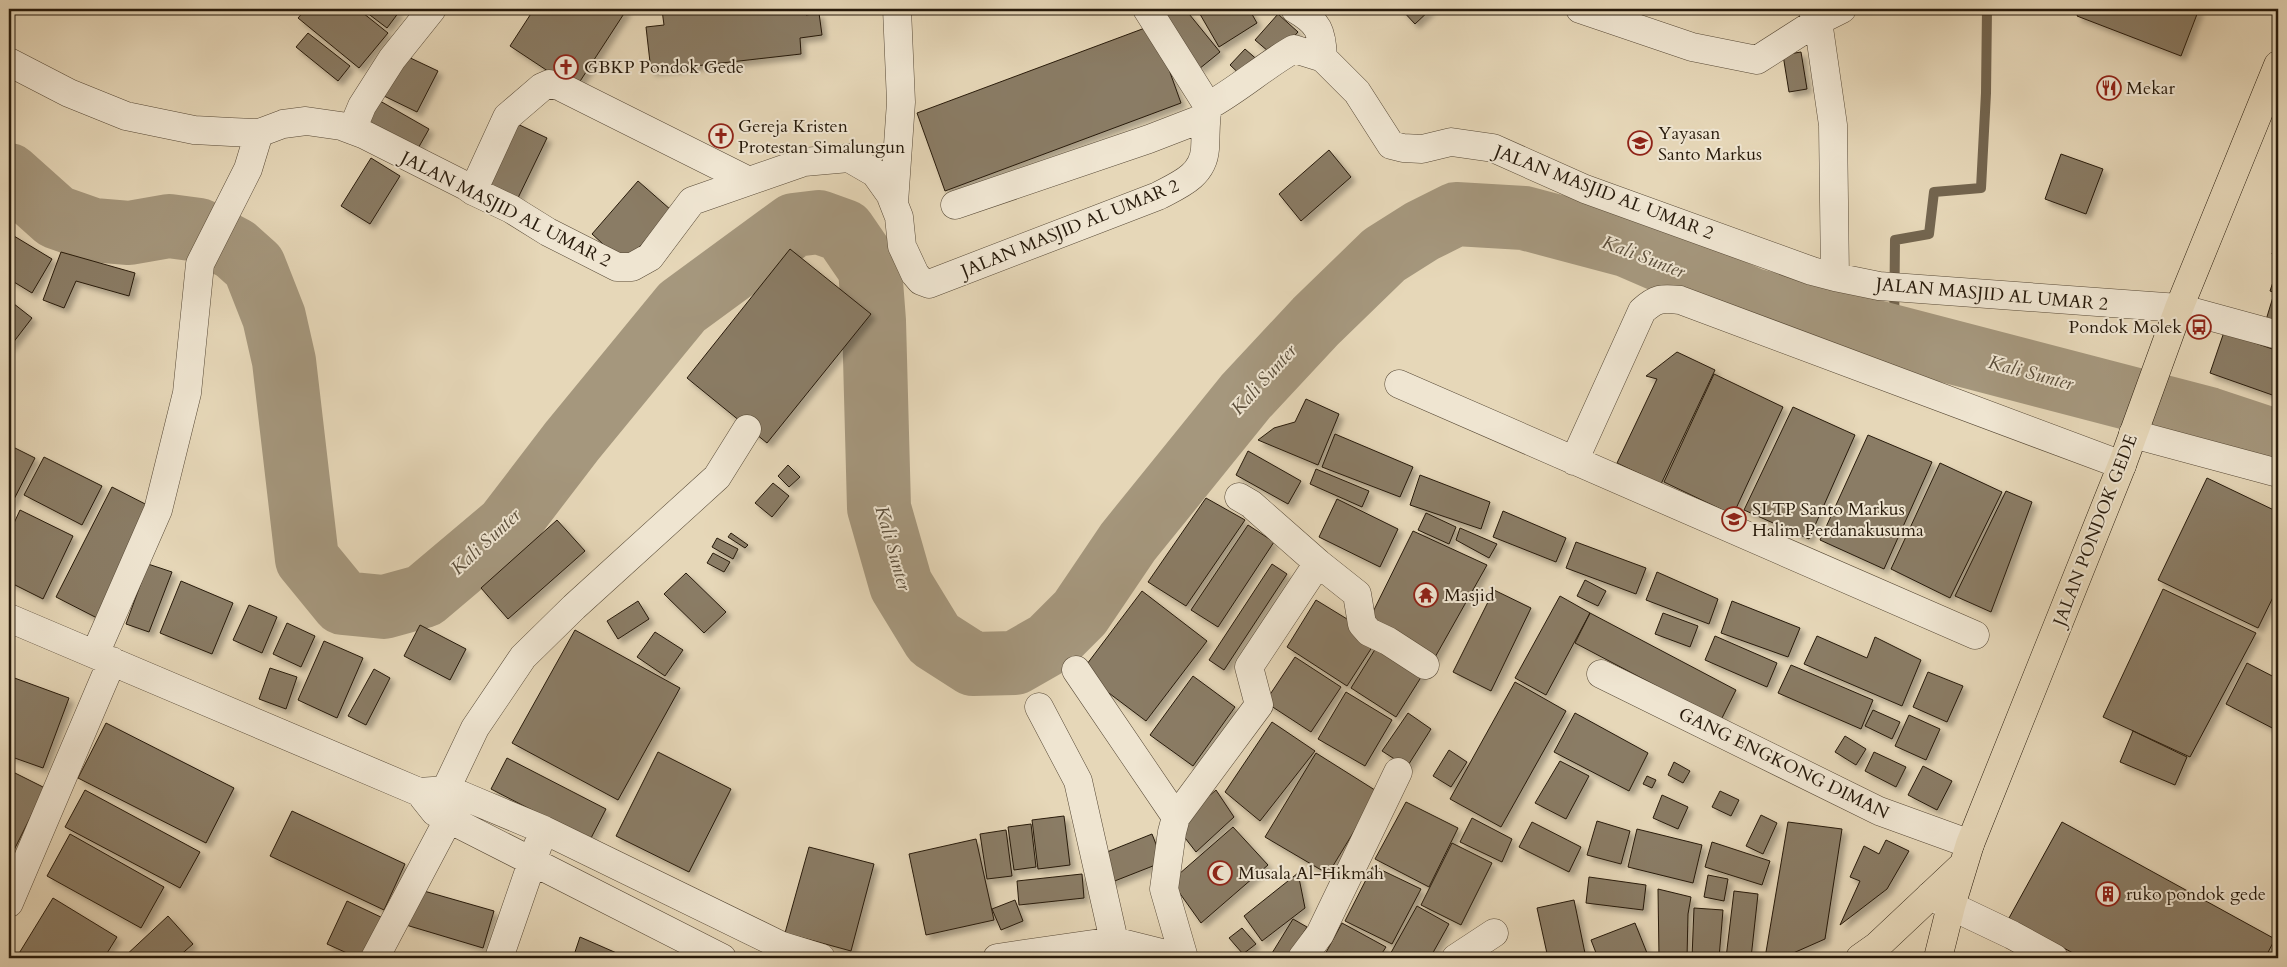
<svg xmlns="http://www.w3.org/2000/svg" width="2287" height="967" font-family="Cardo,serif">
<defs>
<filter id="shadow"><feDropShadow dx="4.5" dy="4.5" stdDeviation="2.5" flood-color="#0004"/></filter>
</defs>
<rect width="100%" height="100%" fill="#e6d7b8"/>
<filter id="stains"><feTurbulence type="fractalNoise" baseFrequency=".004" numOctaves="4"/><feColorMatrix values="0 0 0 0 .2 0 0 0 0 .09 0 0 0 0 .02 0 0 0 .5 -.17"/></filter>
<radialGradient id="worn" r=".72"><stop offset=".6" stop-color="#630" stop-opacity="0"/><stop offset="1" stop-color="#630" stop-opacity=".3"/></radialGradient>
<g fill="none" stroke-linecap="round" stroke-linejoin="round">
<path stroke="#73654f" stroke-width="10" d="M 1894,336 L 1895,240 L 1929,234 L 1934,192 L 1981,188 L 1986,93 L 1987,9"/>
<path stroke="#a5977d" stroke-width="64" d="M 9,175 L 56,217 L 93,230 L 129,233 L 169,226 L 199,230 L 235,249 L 254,266 L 274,317 L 284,361 L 307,559 L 343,603 L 384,607 L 424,596 L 507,526 L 572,441 L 682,307 L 794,225 L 819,222 L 844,231 L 870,269 L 874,321 L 879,508 L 901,585 L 934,639 L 973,664 L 1015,663 L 1050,643 L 1080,613 L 1128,542 L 1246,396 L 1316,321 L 1384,255 L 1422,231 L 1456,214 L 1524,218 L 1626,245 L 1753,300 L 2209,419 L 2278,442"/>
</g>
<path fill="#8a7c65" stroke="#271a0b" filter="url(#shadow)" d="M 306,9 L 358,9 L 388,33 L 359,68 L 298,18 Z
M 362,9 L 395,9 L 399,12 L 387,28 Z
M 534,9 L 627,9 L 575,89 L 510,46 Z
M 674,9 L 806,9 L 806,15 L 819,13 L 822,35 L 800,38 L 801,54 L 651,71 L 646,27 L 664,25 L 662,10 Z
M 1173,9 L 1185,9 L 1220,52 L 1199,69 L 1160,19 Z
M 1197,9 L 1249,9 L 1257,23 L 1219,47 Z
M 1401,9 L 1431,9 L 1415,24 Z
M 2080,9 L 2199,9 L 2181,56 L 2077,16 Z
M 1278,14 L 1298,32 L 1275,57 L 1255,40 Z
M 1153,25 L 1181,103 L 945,191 L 917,113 Z
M 308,33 L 350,66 L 338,81 L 296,47 Z
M 1245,49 L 1261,63 L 1246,80 L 1230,65 Z
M 1801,52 L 1807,89 L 1789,92 L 1783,55 Z
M 404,55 L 438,71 L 417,112 L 384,96 Z
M 373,97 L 429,129 L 412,159 L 356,127 Z
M 509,120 L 547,138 L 517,200 L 479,181 Z
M 1329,150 L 1351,177 L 1301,221 L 1279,194 Z
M 2061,154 L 2103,169 L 2086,214 L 2045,199 Z
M 371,158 L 400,176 L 370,224 L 341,206 Z
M 638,181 L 671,210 L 625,264 L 592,234 Z
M 9,233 L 52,259 L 32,293 L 9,279 Z
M 2278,236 L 2278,257 L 2272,254 Z
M 790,249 L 871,314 L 767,443 L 687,378 Z
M 61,252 L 135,273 L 129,296 L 76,281 L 64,308 L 43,300 Z
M 2278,267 L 2278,294 L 2270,291 Z
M 2273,297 L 2278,299 L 2278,324 L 2266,320 Z
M 9,300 L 32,318 L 9,348 Z
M 2224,332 L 2278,351 L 2278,397 L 2210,373 Z
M 1677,352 L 1715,370 L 1661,484 L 1617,463 L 1657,379 L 1646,376 Z
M 1714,374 L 1783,407 L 1733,515 L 1664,482 Z
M 1306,399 L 1339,414 L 1318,465 L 1258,440 L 1274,428 L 1295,422 Z
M 1793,407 L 1855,435 L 1809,539 L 1744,510 Z
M 1335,434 L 1413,467 L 1400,497 L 1322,467 Z
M 1868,435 L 1932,462 L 1884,569 L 1820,540 Z
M 9,445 L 35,458 L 9,509 Z
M 1248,451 L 1301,481 L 1288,504 L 1236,475 Z
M 44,457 L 102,486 L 82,525 L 24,495 Z
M 1940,463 L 2002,492 L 1950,598 L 1891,569 Z
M 788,465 L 800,477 L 789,487 L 778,476 Z
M 1316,469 L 1369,491 L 1362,507 L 1310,484 Z
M 1420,475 L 1490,502 L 1481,529 L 1410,505 Z
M 2207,478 L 2278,512 L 2278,587 L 2258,628 L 2158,580 Z
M 773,483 L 789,496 L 772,517 L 755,503 Z
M 112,487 L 153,508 L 97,618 L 56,597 Z
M 2006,491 L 2032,502 L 1991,612 L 1955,596 Z
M 1206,498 L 1245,520 L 1186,606 L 1148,582 Z
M 1337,499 L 1398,529 L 1380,567 L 1319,537 Z
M 20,510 L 73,536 L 43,599 L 9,582 L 9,534 Z
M 1503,511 L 1566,538 L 1556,562 L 1493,537 Z
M 1426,513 L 1456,527 L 1449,544 L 1418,530 Z
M 557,520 L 585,551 L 508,619 L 481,588 Z
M 1248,525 L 1274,542 L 1218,627 L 1191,610 Z
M 1460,528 L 1497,544 L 1489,558 L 1456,540 Z
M 1413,531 L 1487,565 L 1434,659 L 1366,626 Z
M 731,533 L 748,545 L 745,548 L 728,537 Z
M 717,538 L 738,549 L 733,559 L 712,547 Z
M 1576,542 L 1646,568 L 1636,594 L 1566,568 Z
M 713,553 L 730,562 L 724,572 L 707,563 Z
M 148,564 L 172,572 L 149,632 L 126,624 Z
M 1272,564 L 1287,574 L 1224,670 L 1209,660 Z
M 1657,572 L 1718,599 L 1709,624 L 1646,600 Z
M 686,573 L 726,612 L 704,633 L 664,594 Z
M 1585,580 L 1606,591 L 1598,606 L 1577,596 Z
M 181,581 L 233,603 L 212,654 L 160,633 Z
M 2163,589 L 2256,633 L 2190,757 L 2103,717 Z
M 1494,590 L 1531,608 L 1491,691 L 1453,672 Z
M 1142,591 L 1207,641 L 1146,721 L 1081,672 Z
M 1560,596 L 1590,613 L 1546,695 L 1515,678 Z
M 1316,600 L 1378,638 L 1347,686 L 1287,647 Z
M 638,601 L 649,619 L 618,639 L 607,621 Z
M 1732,601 L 1800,628 L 1788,657 L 1721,633 Z
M 249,605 L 277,617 L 262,653 L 233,640 Z
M 1590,613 L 1736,690 L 1721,720 L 1575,643 Z
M 1663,613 L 1698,626 L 1690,647 L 1655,634 Z
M 287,623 L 315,636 L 301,667 L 273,654 Z
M 420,625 L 466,649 L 450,680 L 404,656 Z
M 575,630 L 680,688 L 618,800 L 512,743 Z
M 655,632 L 683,650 L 665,676 L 637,657 Z
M 1715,636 L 1777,663 L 1767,687 L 1705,660 Z
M 1817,636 L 1867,658 L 1875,637 L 1921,660 L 1902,706 L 1804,664 Z
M 324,641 L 363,658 L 337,718 L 298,700 Z
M 1379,643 L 1425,671 L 1396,717 L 1351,688 Z
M 1295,657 L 1341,687 L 1311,732 L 1265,702 Z
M 2247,663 L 2278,679 L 2278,731 L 2226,704 Z
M 1791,665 L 1873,700 L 1861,729 L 1778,693 Z
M 270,668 L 297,677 L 286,709 L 259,699 Z
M 374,669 L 390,678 L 366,725 L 348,716 Z
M 1928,672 L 1963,686 L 1947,722 L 1913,707 Z
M 9,676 L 69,698 L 43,768 L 9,756 Z
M 1193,676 L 1235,707 L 1193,766 L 1150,735 Z
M 1515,682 L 1566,711 L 1501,827 L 1450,799 Z
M 1346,692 L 1392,720 L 1365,766 L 1318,739 Z
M 1873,710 L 1900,722 L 1892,739 L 1865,726 Z
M 1408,713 L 1431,729 L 1407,767 L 1382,751 Z
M 1575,713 L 1648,753 L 1629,791 L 1554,752 Z
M 1909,715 L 1940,729 L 1926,760 L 1895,746 Z
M 1272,722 L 1315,751 L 1260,821 L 1225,792 Z
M 106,723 L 234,788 L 206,843 L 78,778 Z
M 2133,731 L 2187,757 L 2175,785 L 2120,762 Z
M 1845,736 L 1866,749 L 1856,765 L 1835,752 Z
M 1449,750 L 1467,762 L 1451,787 L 1433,776 Z
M 658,752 L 731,789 L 689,872 L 616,836 Z
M 1874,752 L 1906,767 L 1896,787 L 1865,771 Z
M 1316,753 L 1378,792 L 1328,874 L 1265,837 Z
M 507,758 L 606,809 L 590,840 L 491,789 Z
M 1560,761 L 1589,776 L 1566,819 L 1535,803 Z
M 1674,762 L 1690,771 L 1683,783 L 1668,775 Z
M 1923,766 L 1952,781 L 1937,810 L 1908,795 Z
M 9,770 L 45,788 L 9,860 Z
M 1647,776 L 1656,780 L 1652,788 L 1643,784 Z
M 85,790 L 200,852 L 180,888 L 65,827 Z
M 1216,790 L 1234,817 L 1196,852 L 1175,825 Z
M 1720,791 L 1739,800 L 1731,816 L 1712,807 Z
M 1662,795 L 1688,807 L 1678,829 L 1653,818 Z
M 1406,802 L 1458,828 L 1429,887 L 1375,859 Z
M 292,811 L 405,864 L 384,910 L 270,856 Z
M 1761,815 L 1777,823 L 1763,854 L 1746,846 Z
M 1064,816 L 1070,865 L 1038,869 L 1032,820 Z
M 1472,818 L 1512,839 L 1502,862 L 1460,842 Z
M 1597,821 L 1630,831 L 1621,864 L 1587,855 Z
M 1532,822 L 1581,847 L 1569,872 L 1519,847 Z
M 1788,822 L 1842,829 L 1825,939 L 1782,958 L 1765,958 Z
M 2062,822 L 2275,939 L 2265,958 L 2082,958 L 2009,918 Z
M 1031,824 L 1036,867 L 1014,870 L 1008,827 Z
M 1233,827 L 1268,865 L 1201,923 L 1171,881 Z
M 1637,829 L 1702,845 L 1693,883 L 1628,867 Z
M 1006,830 L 1012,876 L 987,879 L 980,834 Z
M 70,834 L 164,887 L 141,928 L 47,876 Z
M 1152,834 L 1163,862 L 1107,884 L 1097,856 Z
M 976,839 L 994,920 L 926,935 L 909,854 Z
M 1886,840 L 1909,851 L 1887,889 L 1840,925 L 1860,881 L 1850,877 L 1864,846 L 1879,854 Z
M 1712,842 L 1770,861 L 1762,885 L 1705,867 Z
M 1452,843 L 1492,863 L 1461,925 L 1421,905 Z
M 809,847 L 874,864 L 851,951 L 785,933 Z
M 1373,866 L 1421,889 L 1392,944 L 1345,921 Z
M 1298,873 L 1305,908 L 1262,941 L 1244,916 Z
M 1082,874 L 1084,898 L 1019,905 L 1017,881 Z
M 1708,875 L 1728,879 L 1724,901 L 1704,897 Z
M 1589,877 L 1646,885 L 1643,910 L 1586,903 Z
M 417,889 L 494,911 L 483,948 L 406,925 Z
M 1658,889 L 1691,897 L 1688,914 L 1687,958 L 1659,958 Z
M 1734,891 L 1758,894 L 1751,958 L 1726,958 Z
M 53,898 L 117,937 L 104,958 L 23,958 L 18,955 Z
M 1015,900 L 1023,921 L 1001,930 L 992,909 Z
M 1574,900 L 1586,958 L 1548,958 L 1537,908 Z
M 347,901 L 385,919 L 367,958 L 358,958 L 327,944 Z
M 1417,906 L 1449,924 L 1430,958 L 1388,958 Z
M 1694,908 L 1723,910 L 1719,958 L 1692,958 Z
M 168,916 L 193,944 L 177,958 L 123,958 Z
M 1293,919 L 1307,927 L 1288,958 L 1269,958 Z
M 1342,923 L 1386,947 L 1379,958 L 1323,958 Z
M 1635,923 L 1649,958 L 1598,958 L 1591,940 Z
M 1242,928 L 1256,944 L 1243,954 L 1229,938 Z
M 580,937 L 628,958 L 573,958 Z"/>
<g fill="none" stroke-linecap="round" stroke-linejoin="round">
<g stroke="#574936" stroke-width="29">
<path id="minor" d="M 1147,9 L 1208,106
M 1295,9 C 1319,23 1322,31 1323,58
M 1580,9 L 1692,47 L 1757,60 L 1818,21 L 1842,9
M 1812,9 L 1818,21 L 1833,125 L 1835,277
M 9,62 L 69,93 L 126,116 L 155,122 L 194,130 L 231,132 L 259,133 L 283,124 L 306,121 L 341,126 L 365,135 L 466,186 L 473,191 L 511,209 L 548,232 L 617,267 L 632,267 L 650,257 L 692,201 L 804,162 L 849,158 L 875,173 L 890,194 L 899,217 L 902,246 L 915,274 L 921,281 L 929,284 L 1158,196 C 1179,185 1203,176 1205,149 C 1206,134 1205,120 1208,106 C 1239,89 1264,66 1294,49 L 1323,58 L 1357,92 L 1391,145 L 1403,148 L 1422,149 L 1451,142 L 1493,148 L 1585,189 L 1812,271 L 1835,277 L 1879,286 L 2179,308 L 2278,335
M 352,130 L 362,106 L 392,59 L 432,9
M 473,191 L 507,117 L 542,87 L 549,84 L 559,86 L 749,181
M 894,203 L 901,102 L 897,9
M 955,205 L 1149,139 L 1206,117
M 1399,384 L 1975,635
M 2133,434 L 2278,473
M 1574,461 L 1642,311 C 1656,298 1662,298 1680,300 L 2122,465
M 1239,497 L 1251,504 L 1318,563
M 9,618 L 419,792 L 447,790 L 461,795 L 544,830 L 782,946 L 821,958
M 95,654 L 158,510 L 187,393 L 200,264 L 248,169 L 259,133
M 1076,670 L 1176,817
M 1601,674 L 1879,811 L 1970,844
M 1039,707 L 1078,781 L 1114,941 L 1115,958
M 423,797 L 435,812 L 722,958
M 435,812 L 475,728 L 523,657 L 574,607 L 717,477 L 747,429
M 1930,896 L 2012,935 L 2054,958
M 9,903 L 112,661
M 375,958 L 457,803
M 499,958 L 538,845
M 997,958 L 1114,941 L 1174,956 L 1177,958
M 1184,958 L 1164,889 L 1172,832 L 1176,817 L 1259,705 L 1249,667 L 1318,563 L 1357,594 L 1362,624 L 1369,632 L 1388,641 L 1425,665
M 1302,958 L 1320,934 L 1398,772
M 1456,958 L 1494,933"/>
</g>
<g stroke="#271a0b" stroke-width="29">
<path id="major" d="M 1860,958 L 1877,946 L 1962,866
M 1938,958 L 1951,906 L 1970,844 L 2122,465 L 2179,308 L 2278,65"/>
</g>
<use href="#minor" stroke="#efe5d1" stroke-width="28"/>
<use href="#major" stroke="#e6d7b8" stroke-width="28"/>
</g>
<defs>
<g id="church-ring" transform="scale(1.25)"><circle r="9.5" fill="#efe5d1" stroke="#8f2418" stroke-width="1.5"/><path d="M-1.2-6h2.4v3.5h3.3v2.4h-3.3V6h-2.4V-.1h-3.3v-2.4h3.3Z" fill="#8f2418"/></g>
<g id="restaurant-ring" transform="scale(1.25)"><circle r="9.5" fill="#efe5d1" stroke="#8f2418" stroke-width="1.5"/><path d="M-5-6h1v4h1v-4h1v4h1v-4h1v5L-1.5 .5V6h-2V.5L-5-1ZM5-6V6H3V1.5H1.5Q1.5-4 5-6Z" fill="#8f2418"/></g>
<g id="school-ring" transform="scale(1.25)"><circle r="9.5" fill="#efe5d1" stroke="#8f2418" stroke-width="1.5"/><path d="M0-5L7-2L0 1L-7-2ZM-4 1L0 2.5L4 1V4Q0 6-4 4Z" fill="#8f2418"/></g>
<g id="bus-ring" transform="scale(1.25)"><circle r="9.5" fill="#efe5d1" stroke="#8f2418" stroke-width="1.5"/><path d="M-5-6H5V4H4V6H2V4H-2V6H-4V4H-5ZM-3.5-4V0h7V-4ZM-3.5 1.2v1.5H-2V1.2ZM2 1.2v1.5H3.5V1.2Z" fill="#8f2418"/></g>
<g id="temple-ring" transform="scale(1.25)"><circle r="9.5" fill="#efe5d1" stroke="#8f2418" stroke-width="1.5"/><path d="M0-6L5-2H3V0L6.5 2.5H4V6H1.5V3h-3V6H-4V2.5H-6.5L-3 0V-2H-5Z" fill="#8f2418"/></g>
<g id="mosque-ring" transform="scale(1.25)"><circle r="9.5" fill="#efe5d1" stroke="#8f2418" stroke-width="1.5"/><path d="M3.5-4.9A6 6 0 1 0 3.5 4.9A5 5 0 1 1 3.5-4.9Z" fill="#8f2418"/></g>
<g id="building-ring" transform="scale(1.25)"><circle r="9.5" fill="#efe5d1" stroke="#8f2418" stroke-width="1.5"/><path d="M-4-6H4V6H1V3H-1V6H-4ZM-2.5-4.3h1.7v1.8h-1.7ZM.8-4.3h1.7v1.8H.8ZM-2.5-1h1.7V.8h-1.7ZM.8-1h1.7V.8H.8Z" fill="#8f2418"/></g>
</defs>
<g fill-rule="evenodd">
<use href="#church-ring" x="566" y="67"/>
<use href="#restaurant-ring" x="2109" y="88"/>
<use href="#church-ring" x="721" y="136"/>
<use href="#school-ring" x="1640" y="143"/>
<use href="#bus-ring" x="2199" y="327"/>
<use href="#school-ring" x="1734" y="519"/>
<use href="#temple-ring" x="1426" y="595"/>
<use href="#mosque-ring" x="1220" y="873"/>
<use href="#building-ring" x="2108" y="894"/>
</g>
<g text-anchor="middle" stroke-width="4" stroke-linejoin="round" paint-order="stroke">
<g font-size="18" fill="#271a0b" stroke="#efe5d1" text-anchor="start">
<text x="584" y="73">GBKP Pondok Gede</text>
<text x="2126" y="94">Mekar</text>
<text x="738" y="132">Gereja Kristen<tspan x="738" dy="21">Protestan Simalungun</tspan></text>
<text x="1658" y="139">Yayasan<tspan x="1658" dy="21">Santo Markus</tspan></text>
<text x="2182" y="333" text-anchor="end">Pondok Molek</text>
<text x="1752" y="515">SLTP Santo Markus<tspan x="1752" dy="21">Halim Perdanakusuma</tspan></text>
<text x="1444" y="601">Masjid</text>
<text x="1238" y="879">Musala Al-Hikmah</text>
<text x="2126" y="900">ruko pondok gede</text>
</g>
<g font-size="18" fill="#271a0b" stroke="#efe5d1">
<text transform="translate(1604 192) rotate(21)" y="6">JALAN MASJID AL UMAR 2</text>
<text transform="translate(506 209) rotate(27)" y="6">JALAN MASJID AL UMAR 2</text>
<text transform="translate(1070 228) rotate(-22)" y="6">JALAN MASJID AL UMAR 2</text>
<text transform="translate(1992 294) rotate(5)" y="6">JALAN MASJID AL UMAR 2</text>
<text transform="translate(2095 530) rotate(-69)" y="6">JALAN PONDOK GEDE</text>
<text transform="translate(1784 763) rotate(26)" y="6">GANG ENGKONG DIMAN</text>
</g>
<g font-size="19" font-style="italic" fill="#594c39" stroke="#efe5d1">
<text transform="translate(1644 256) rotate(21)" y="7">Kali Sunter</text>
<text transform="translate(2031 372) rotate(15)" y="7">Kali Sunter</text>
<text transform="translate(1263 379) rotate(-48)" y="7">Kali Sunter</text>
<text transform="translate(485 541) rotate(-43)" y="7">Kali Sunter</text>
<text transform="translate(894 548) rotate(74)" y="7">Kali Sunter</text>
</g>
</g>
<rect width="2287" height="967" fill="none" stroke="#e6d7b8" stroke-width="30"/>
<rect x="10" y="10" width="2267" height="947" fill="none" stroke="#271a0b" stroke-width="2.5"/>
<rect x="15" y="15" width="2257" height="937" fill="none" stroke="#271a0b"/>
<rect width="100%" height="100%" filter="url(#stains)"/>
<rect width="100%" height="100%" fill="url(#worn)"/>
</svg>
